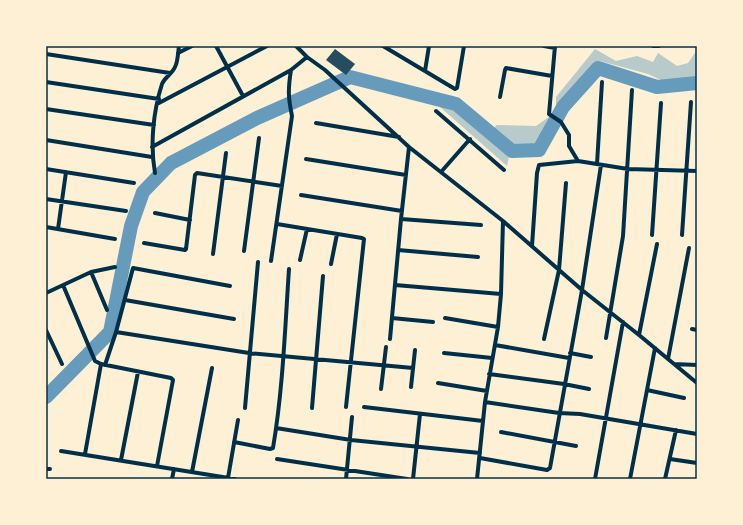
<svg xmlns="http://www.w3.org/2000/svg" width="743" height="525" font-family="'Fira Sans Condensed',sans-serif">
<rect width="100%" height="100%" fill="#fdf0d5"/>
<path fill="#b9caca" d="M 595,49 L 616,61 L 637,56 L 653,62 L 658,53 L 677,66 L 688,63 L 697,50 L 697,77 L 677,81 L 663,81 L 648,74 L 600,61 L 580,80 L 562,109 L 551,129 L 533,146 L 512,145 L 493,132 L 496,125 L 536,126 L 556,112 L 556,97 Z
M 446,101 L 510,152 L 507,166 L 440,107 Z"/>
<g fill="none" stroke-linecap="round" stroke-linejoin="round">
<path stroke="#669bbc" stroke-width="14" d="M 46,397 L 110,332 L 131,226 L 143,192 L 171,163 L 257,118 L 350,77 L 456,104 L 512,151 L 539,150 L 563,107 L 598,68 L 657,87 L 697,83"/>
</g>
<path fill="#264d5e" d="M 335,49 L 355,64 L 346,75 L 326,60 Z"/>
<g fill="none" stroke-linecap="round" stroke-linejoin="round">
<path stroke="#003049" stroke-width="4" d="M 216,46 L 243,96
M 296,46 L 307,57 L 325,70 L 409,147 L 503,221 L 582,290 L 639,335 L 697,383
M 383,46 L 455,89 L 457,88 L 464,46
M 544,46 L 555,48
M 555,46 L 549,114 L 561,122 L 569,135 L 569,146 L 578,161 L 628,169 L 697,171
M 653,46 L 659,46
M 178,53 L 192,46
M 46,54 L 170,73
M 425,71 L 429,46
M 46,82 L 159,99
M 500,97 L 505,70 L 506,68 L 552,76
M 157,104 L 267,46
M 46,109 L 154,125
M 436,111 L 504,170
M 316,123 L 399,137
M 46,140 L 152,157
M 152,147 L 291,70 L 307,57
M 306,159 L 406,175
M 597,164 L 602,82
M 46,169 L 134,183
M 441,172 L 470,139
M 155,173 C 150,145 153,112 162,84 C 165,77 172,74 175,67 C 178,62 178,52 179,46
M 301,195 L 402,211
M 46,199 L 126,211
M 155,213 L 190,220
M 401,219 L 481,225
M 277,224 L 362,238 L 364,239 L 346,407
M 46,227 L 115,239
M 58,229 L 66,172
M 652,235 L 661,103
M 682,235 L 691,102
M 144,243 L 185,250 L 186,249 L 195,175 L 197,173 L 282,186
M 532,246 L 537,173 L 539,165 L 578,161
M 398,250 L 478,257
M 244,251 L 259,138
M 213,254 L 226,153
M 300,260 L 307,229
M 271,261 L 292,116 C 288,97 288,89 291,70
M 331,264 L 337,234
M 91,272 L 107,310
M 63,285 L 95,361 L 101,364 L 171,378 L 173,380 L 157,466
M 395,285 L 501,294
M 46,293 L 91,272 L 115,267
M 125,300 L 234,319
M 392,318 L 433,322
M 445,318 L 498,327
M 692,329 L 697,330
M 46,330 L 62,364
M 116,332 L 249,353 L 413,368
M 639,335 L 657,244
M 606,338 L 623,236 L 632,90
M 390,339 L 401,219 L 409,147
M 544,339 L 559,270 L 566,183
M 495,345 L 569,358
M 444,353 L 492,358
M 570,353 L 591,357
M 668,359 L 689,248
M 674,364 L 697,365
M 105,365 L 116,332 L 133,268 L 230,286
M 489,374 L 564,384 L 589,389
M 438,383 L 487,391
M 411,387 L 415,350
M 381,389 L 386,347
M 647,390 L 684,398
M 485,402 L 559,413 L 580,414 L 697,434
M 364,407 L 483,421
M 245,408 L 258,262
M 312,408 L 323,276
M 276,428 L 351,440 L 480,453
M 501,432 L 576,446
M 234,442 L 270,449 L 273,448 C 283,389 285,328 289,269
M 61,451 L 235,479
M 85,454 L 101,364
M 480,458 L 547,470 L 550,468 L 582,290 L 601,165
M 277,459 L 407,479
M 670,459 L 697,463
M 121,460 L 138,372
M 46,469 L 50,469
M 192,472 L 212,368
M 228,478 L 238,420
M 172,479 L 174,469
M 346,479 L 352,417
M 413,479 L 420,414
M 477,479 L 485,402 L 498,327 L 501,294 L 503,221
M 595,479 L 623,322
M 630,479 L 655,348
M 665,479 L 676,430"/>
</g>
<rect width="743" height="525" fill="none" stroke="#fdf0d5" stroke-width="94"/>
<rect x="47" y="47" width="649" height="431" fill="none" stroke="#003049" stroke-width="1.5"/>
</svg>
